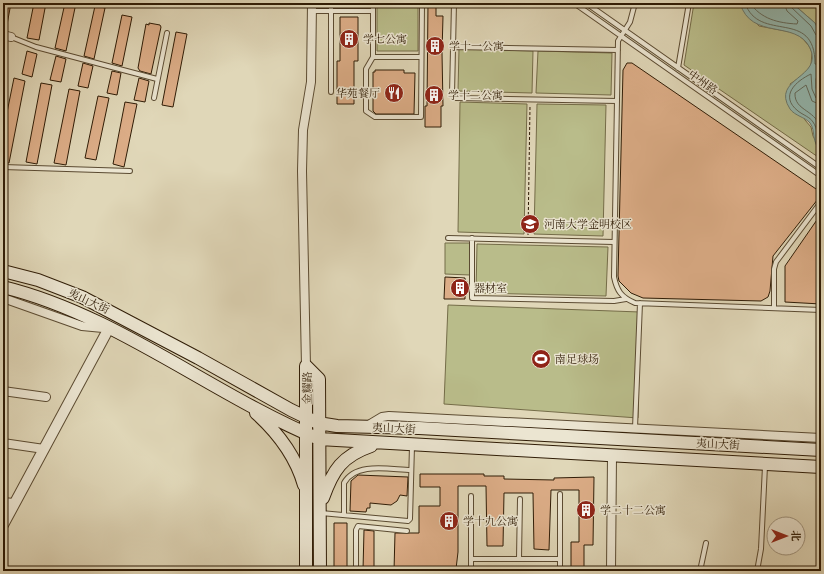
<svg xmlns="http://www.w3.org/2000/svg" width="824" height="574" font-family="'Libre Caslon Text','Noto Serif SC',serif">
<rect width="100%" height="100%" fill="#e0d7b8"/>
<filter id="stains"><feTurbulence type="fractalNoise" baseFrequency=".005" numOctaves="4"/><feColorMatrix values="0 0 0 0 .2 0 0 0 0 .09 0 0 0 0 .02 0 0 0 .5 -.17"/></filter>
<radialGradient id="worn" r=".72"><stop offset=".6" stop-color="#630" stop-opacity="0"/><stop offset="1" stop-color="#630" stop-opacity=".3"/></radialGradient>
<path fill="#b9bc8a" stroke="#746c48" d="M 377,3 L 418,3 L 418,51 L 377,51 Z
M 694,3 L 740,3 L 742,7 L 759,26 L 796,33 L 803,39 L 809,46 L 812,52 L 811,65 L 806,73 L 790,84 L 805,120 L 811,127 L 813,136 L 821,151 L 821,159 L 684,65 Z
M 792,3 L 821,3 L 821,35 L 815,23 Z
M 459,49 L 533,51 L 532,93 L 458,91 Z
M 538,51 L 612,53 L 611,95 L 536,93 Z
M 821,65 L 821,99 C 815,86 815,78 821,65 Z
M 460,102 L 527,104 L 524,234 L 458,232 Z
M 537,104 L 606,105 L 603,236 L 534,234 Z
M 445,243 L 470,243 L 470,275 L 445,274 Z
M 477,244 L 608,247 L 606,296 L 476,293 Z
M 448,305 L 640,312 L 638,418 L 444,404 Z"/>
<path fill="#94b9b1" stroke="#6c7a6d" d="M 740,3 L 792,3 L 815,23 L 821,35 L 821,65 L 816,79 L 816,88 L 821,99 L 821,151 C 811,142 816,131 810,123 C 805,117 795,116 790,109 C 770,78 824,78 810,48 C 796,19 751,41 740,3 Z"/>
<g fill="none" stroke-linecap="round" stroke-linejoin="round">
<path stroke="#626a5c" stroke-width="1" d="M 745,3 C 759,44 815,7 815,64 L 821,65
M 750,3 C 761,19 778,23 797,24 L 798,21 L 787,11 L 784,3
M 789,3 L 791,7 L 811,26 L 816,35 L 821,36
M 821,100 L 816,98 L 812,89 L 811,74 C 796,81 779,96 798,111 C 803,115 810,117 813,122 C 818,129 817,138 821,145
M 821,105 L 812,101 L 806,85 L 795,93 C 794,112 818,109 821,131"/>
</g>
<path fill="#dcad87" stroke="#2f1c06" d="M 3,3 L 11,3 L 6,30 L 3,30 Z
M 34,3 L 46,3 L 39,40 L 27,38 Z
M 65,3 L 76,3 L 66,51 L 55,48 Z
M 428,3 L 436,3 L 436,16 L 443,16 L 442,53 L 443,106 L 441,106 L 441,127 L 425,127 L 425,106 L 427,106 Z
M 95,6 L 105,8 L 94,59 L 84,56 Z
M 122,15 L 132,17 L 122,66 L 112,63 Z
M 340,17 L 358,17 L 358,61 L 354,61 L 354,104 L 337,104 L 337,61 L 340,61 Z
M 149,23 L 160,25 L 161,27 L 151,74 L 140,71 L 138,68 L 146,24 L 149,25 Z
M 176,32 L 187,34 L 173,107 L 162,105 Z
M 27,51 L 37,54 L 32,77 L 22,74 Z
M 56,56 L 66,59 L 61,82 L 50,80 Z
M 83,63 L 93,66 L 88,88 L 78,86 Z
M 627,63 L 632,63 L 819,191 L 818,199 L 773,256 L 770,291 L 768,297 L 761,301 L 643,298 L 631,293 L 619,281 L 618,276 L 623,70 Z
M 375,70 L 404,70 L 404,73 L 415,73 L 414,114 L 376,114 L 373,111 L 373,72 L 375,72 Z
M 112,71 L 121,73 L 117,95 L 107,93 Z
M 14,78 L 25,81 L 9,163 L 3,162 L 3,132 Z
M 139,78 L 149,81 L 145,102 L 134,100 Z
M 41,83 L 52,85 L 37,164 L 26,162 Z
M 69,89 L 80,91 L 66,165 L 54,163 Z
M 98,96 L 109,98 L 96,160 L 85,158 Z
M 125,102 L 137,104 L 124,167 L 113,164 Z
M 821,214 L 821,304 L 785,302 L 785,266 Z
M 445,277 L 465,278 L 465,299 L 444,299 Z
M 420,474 L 484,474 L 484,476 L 504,476 L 504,479 L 554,480 L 554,478 L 594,477 L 593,545 L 584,545 L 584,571 L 571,571 L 571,542 L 579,542 L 579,490 L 551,490 L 549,550 L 534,549 L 533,493 L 504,493 L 503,546 L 487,546 L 486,486 L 458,486 L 458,552 L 456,569 L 394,571 L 395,533 L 419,533 L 419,506 L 440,506 L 440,487 L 420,487 Z
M 358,475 L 408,477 L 407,496 L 400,495 L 397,501 L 391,505 L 370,503 L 370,508 L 367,508 L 366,512 L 350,511 L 351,481 Z
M 334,523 L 347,523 L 347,571 L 334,571 Z
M 364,530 L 374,531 L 374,571 L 363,570 Z"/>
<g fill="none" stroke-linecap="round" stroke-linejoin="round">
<g stroke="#5b4b32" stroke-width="6">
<path id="service" d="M 373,3 L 373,57 L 421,57
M 454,3 L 452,94 L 456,98 L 617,101
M 574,3 L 821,176
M 586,3 L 821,168
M 635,3 L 630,22 L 618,41 L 614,277 C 617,291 621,297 635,303 L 821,310
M 312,11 L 373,11
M 11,37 L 36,47 L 157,79
M 453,47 L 618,50
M 373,57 L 366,69 L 366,111 L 375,117 L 421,117 L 422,3
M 678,68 L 689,3
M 331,92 L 331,3
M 154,98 L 167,33
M 3,167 L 130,171
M 448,238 L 614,242
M 472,238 L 472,298 L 614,301 L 626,299
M 774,308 L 774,269 L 776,262 L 821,202
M 635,428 L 640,303
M 321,513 L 408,521 L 410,519 L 412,446
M 344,515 L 344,483 C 356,461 392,470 411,470
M 471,559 L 560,559
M 519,559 L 520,499
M 356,571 L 356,530 L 358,526 L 407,531
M 471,571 L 471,496
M 560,571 L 560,494
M 700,571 L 706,543
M 757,571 L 761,549 L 765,466"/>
</g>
<g stroke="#5b4b32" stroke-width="10">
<path id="minor" d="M 3,35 L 11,37
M 3,298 L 82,326 L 103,328
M 306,366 L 302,171 L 303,130 L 311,82 L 312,3
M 3,391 L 46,397
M 367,426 L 382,417 L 389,416 L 821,438
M 3,443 L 44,449
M 3,502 L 14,503
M 611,571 L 612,456"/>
</g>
<g stroke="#5b4b32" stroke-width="12">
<path id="tertiary" d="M 3,525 L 109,328"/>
</g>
<g stroke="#2f1c06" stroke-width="14">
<path id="secondary" d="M 3,271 L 38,280 L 82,297 L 198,358 L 291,410 L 318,423 L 337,426 L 419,428 L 821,450
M 3,287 C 117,315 211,394 319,439 L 821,467
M 306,366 L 319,379 L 320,571
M 256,413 C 277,432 296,457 304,485
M 323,498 C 333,470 342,456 371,446
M 306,571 L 306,366"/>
</g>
<path stroke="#2f1c06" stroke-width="1" stroke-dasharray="3 2" stroke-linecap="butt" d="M 528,235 L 530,106"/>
<use href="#service" stroke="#ebe5d1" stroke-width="4"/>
<use href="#minor" stroke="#ebe5d1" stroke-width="8"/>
<use href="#tertiary" stroke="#ebe5d1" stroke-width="10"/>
<use href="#secondary" stroke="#ebe5d1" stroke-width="12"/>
</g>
<defs>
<g id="building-disc" transform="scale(1)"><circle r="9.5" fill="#8f2418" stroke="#ebe5d1"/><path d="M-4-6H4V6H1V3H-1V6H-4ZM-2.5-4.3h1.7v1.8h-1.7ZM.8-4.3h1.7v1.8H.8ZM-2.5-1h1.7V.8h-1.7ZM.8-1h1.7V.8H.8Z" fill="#fff"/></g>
<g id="restaurant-disc" transform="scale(1)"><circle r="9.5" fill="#8f2418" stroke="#ebe5d1"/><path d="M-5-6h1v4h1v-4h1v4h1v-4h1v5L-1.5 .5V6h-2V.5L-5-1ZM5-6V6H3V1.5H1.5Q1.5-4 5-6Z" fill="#fff"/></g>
<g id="university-disc" transform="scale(1)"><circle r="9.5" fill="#8f2418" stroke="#ebe5d1"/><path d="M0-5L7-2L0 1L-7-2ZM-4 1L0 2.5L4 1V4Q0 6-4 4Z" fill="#fff"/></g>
<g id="stadium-disc" transform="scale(1)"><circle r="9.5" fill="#8f2418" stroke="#ebe5d1"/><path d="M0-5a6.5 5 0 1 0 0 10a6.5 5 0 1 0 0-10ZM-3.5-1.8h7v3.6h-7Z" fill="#fff"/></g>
</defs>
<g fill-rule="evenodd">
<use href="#building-disc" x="349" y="39"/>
<use href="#building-disc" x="435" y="46"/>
<use href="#restaurant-disc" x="394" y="93"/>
<use href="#building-disc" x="434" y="95"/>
<use href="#university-disc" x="530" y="224"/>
<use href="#building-disc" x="460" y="288"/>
<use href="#stadium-disc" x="541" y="359"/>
<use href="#building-disc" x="586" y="510"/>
<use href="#building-disc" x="449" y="521"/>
</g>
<g text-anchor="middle" stroke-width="3" stroke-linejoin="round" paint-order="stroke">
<g font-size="11" fill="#2f1c06" stroke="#ebe5d1" text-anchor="start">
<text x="363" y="43">学七公寓</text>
<text x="449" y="50">学十一公寓</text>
<text x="380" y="97" text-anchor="end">华苑餐厅</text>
<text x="448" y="99">学十二公寓</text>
<text x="544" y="228">河南大学金明校区</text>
<text x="474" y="292">器材室</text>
<text x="555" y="363">南足球场</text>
<text x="600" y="514">学二十二公寓</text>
<text x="463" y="525">学十九公寓</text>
</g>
<g font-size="11" fill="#2f1c06" stroke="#ebe5d1">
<text transform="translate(703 82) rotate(35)" y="4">中州路</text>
<text transform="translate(89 301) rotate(25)" y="4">夷山大街</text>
<text transform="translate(307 388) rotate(-89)" y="4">金耀路</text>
<text transform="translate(394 428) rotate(2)" y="4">夷山大街</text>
<text transform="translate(718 444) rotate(3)" y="4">夷山大街</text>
</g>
</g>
<rect width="824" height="574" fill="none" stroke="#e0d7b8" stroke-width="16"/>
<rect x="4" y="4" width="816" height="566" fill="none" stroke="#2f1c06" stroke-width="2"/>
<rect x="8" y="8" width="808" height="558" fill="none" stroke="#2f1c06"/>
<g transform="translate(786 536) rotate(90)"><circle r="19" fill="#ebe5d1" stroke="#a09580"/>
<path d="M0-3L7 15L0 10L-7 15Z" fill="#8f2418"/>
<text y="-6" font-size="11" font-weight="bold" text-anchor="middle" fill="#2f1c06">北</text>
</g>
<rect width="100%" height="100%" filter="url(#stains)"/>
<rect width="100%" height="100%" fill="url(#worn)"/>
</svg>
